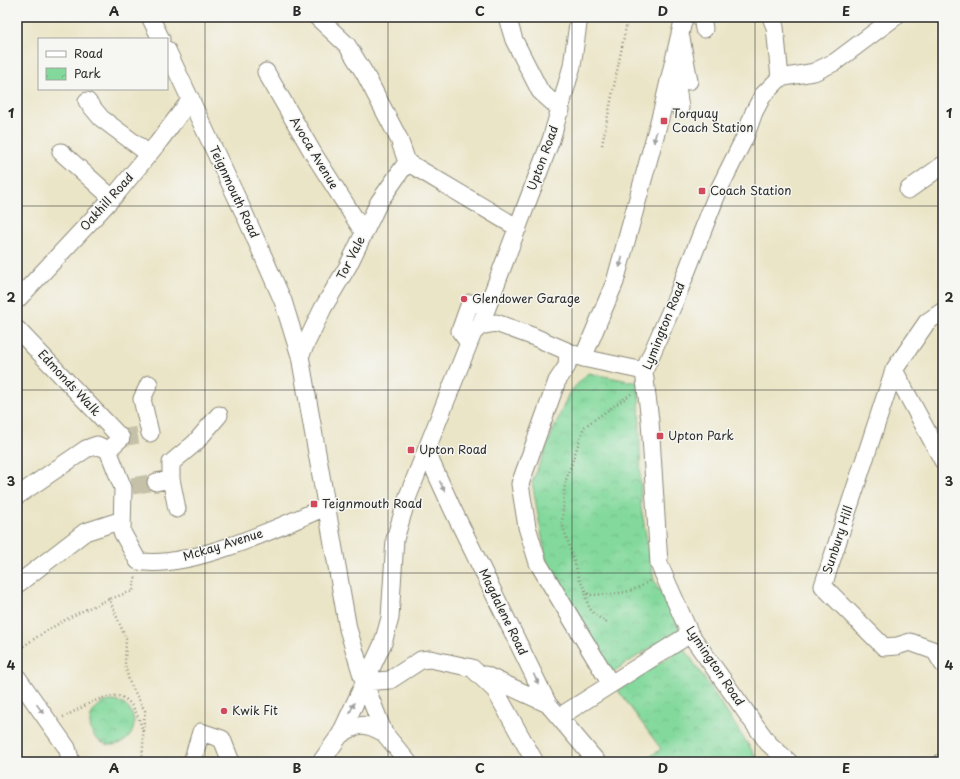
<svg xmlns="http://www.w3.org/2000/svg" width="960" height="779" font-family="'Playpen Sans',sans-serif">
<defs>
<pattern id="park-crowns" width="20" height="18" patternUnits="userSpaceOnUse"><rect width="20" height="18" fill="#83d99c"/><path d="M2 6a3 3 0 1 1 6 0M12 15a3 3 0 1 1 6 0" fill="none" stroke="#71ba87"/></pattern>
</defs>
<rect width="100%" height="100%" fill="#f6f6f2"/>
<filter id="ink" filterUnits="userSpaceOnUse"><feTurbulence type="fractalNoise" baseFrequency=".025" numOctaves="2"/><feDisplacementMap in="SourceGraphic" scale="8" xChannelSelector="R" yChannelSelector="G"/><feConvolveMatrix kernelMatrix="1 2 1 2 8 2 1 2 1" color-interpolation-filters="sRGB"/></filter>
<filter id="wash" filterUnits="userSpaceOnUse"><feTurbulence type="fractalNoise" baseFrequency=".012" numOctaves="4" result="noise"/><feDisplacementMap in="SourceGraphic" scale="16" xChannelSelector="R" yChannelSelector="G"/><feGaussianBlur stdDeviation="0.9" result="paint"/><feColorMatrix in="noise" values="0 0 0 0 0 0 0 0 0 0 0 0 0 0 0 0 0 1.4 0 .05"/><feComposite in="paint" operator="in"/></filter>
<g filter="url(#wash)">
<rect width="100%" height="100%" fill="#ebe5c7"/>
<path fill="url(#park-crowns)" stroke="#578264" d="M 588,373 L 639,383 L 641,507 L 654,580 L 680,629 L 611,673 L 546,559 L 532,482 L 569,393 Z
M 684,648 L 757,758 L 762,762 L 642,762 L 661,749 L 617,689 Z
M90 723a22 22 0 1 1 44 0a22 22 0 1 1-44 0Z"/>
</g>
<g filter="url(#ink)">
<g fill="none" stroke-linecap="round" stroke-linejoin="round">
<path stroke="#c5c0a8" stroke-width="17" stroke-dasharray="17 8" stroke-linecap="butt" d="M 121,438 L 150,433
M 132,486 L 156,482"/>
<g stroke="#8b8879" stroke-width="19">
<path id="minor" d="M 150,17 L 161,39
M 507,17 L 514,40 L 540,91 L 561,110
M 702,17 L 704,29
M 771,17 L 775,27 L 780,78
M 681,38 L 689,81
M 167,50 L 245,215 L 283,301 L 300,356 L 348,629 L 364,682 L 384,733 L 408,762
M 266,72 L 313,153 L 364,233
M 675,72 L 680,108
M 780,78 L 763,95 L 754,112 L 745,137 L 719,189 L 677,296 L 644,371 L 650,421 L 659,564 L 690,634 L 768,743 L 789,762
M 780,78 L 814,72 L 835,62 L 895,17
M 87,101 L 101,118 L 149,154
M 61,152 L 112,198
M 407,162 L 518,228
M 908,190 L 943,165
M 17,300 L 117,193 L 157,144 L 191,99
M 943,311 L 927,322 L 894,370 L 823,586 L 884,647 L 897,646 L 910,642 L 935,651 L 943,664
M 480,326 L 496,323 L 532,336 L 583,358 L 644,371
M 17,329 L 121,438 L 108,450
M 469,343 L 460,331 L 470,303 L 488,305
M 568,352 L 567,366 L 557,381 L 520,484 L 527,527 L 538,563 L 610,683
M 300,356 L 323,308 L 348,266 L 379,202 L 407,162 L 399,139 L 365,74 L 347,45 L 317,17
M 583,358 L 615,282 L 663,107 L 684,17
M 894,370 L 943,461
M 149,384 L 142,399 L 150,433
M 426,451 L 452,508 L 548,704 L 597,762
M 171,479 L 177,509
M 156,482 L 171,479 L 171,463 L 195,443 L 219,415
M 17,496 L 86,449 L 97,445 L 108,450 L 123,488 L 122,532 L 138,561 C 186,571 280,527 325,507
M 19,583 L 85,532 L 122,520
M 485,675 L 548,704
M 17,677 L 67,748 L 71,762
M 364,682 L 390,680 L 421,660 L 430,659 L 472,668 L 495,690 L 535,762
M 559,717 L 690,634
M 340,735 C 359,723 364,722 384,733
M 192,762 L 201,732 L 222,739 L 231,762
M 321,762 L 340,735 L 383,643 L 390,618 L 395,539 L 408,496 L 473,333 L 480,326 L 551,140 L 572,66 L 579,17
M 942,762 L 943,762"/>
</g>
<path stroke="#8b8879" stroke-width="2.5" stroke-dasharray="1 3" stroke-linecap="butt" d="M 602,145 L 628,17
M 631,394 L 584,427 L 565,483 L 562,523 L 580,581 L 589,595 C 611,594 632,595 650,580
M 585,590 C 587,609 592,614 608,623
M 109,598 L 126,639 L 125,664 L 129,681 L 145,711 L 143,732
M 17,651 C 52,625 91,604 133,591 L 136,575
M 63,717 C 79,710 96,697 114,696 C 131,694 141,720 143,734 C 144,743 142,753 142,762"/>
<use href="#minor" stroke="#fff" stroke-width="17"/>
</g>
<defs><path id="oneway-solid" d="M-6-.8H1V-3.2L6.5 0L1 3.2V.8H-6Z"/></defs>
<g fill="#a0a0a0">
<use href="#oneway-solid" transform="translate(655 137) rotate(105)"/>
<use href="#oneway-solid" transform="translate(621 262) rotate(105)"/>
<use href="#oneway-solid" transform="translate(442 486) rotate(65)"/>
<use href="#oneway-solid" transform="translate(536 679) rotate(64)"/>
<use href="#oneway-solid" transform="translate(352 708) rotate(-66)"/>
<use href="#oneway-solid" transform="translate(40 709) rotate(55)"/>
</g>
</g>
<path fill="none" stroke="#2b2b2b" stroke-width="1" stroke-opacity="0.55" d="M 205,17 L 205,762M 388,17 L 388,762M 572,17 L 572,762M 755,17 L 755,762M 17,206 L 943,206M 17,390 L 943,390M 17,573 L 943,573"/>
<g fill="#d1495b" stroke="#f6f6f2" stroke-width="1.5">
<rect x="660" y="117" width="8" height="8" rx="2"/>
<rect x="698" y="187" width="8" height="8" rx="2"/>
<circle cx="464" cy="299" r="4"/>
<rect x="656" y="432" width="8" height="8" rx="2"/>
<rect x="407" y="446" width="8" height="8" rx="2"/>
<rect x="310" y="500" width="8" height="8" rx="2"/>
<circle cx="224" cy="711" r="4"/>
</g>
<g text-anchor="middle" stroke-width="3" stroke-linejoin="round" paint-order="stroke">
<g font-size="12" fill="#2b2b2b" stroke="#f6f6f2" text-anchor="start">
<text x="672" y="118">Torquay<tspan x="672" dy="14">Coach Station</tspan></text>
<text x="710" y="195">Coach Station</text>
<text x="472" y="303">Glendower Garage</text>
<text x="668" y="440">Upton Park</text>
<text x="419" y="454">Upton Road</text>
<text x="322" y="508">Teignmouth Road</text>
<text x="232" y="715">Kwik Fit</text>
</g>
<g font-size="12" fill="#2b2b2b" stroke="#f6f6f2">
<text transform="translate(314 153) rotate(59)" y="4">Avoca Avenue</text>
<text transform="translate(543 158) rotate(-70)" y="4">Upton Road</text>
<text transform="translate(234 192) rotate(65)" y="4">Teignmouth Road</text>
<text transform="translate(107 202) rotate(-48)" y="4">Oakhill Road</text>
<text transform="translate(351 258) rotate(-63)" y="4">Tor Vale</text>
<text transform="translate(664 326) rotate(-68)" y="4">Lymington Road</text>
<text transform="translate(69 383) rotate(47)" y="4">Edmonds Walk</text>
<text transform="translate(838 540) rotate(-72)" y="4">Sunbury Hill</text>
<text transform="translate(223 545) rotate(-17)" y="4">Mckay Avenue</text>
<text transform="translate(503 612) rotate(64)" y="4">Magdalene Road</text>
<text transform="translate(715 666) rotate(56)" y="4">Lymington Road</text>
</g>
</g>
<rect width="960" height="779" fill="none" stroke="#f6f6f2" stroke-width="44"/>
<rect x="38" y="38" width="130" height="52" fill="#f6f6f2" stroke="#a5a5a2"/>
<rect x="46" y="51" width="20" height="6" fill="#ffffff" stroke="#a5a5a2"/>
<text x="74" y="58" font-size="12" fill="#2b2b2b">Road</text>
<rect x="46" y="68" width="20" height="12" fill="url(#park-crowns)" stroke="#a5a5a2"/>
<text x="74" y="78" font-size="12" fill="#2b2b2b">Park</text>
<rect x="22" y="22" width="916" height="735" fill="none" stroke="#2b2b2b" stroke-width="1.5"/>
<g font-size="13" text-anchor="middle" font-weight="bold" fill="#2b2b2b">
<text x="114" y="16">A</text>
<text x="297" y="16">B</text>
<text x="480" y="16">C</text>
<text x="663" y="16">D</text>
<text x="846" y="16">E</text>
<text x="11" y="118">1</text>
<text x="949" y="118">1</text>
<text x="11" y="302">2</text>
<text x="949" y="302">2</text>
<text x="11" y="486">3</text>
<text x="949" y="486">3</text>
<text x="11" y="670">4</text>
<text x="949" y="670">4</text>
<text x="114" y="773">A</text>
<text x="297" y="773">B</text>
<text x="480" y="773">C</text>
<text x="663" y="773">D</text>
<text x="846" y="773">E</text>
</g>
</svg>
